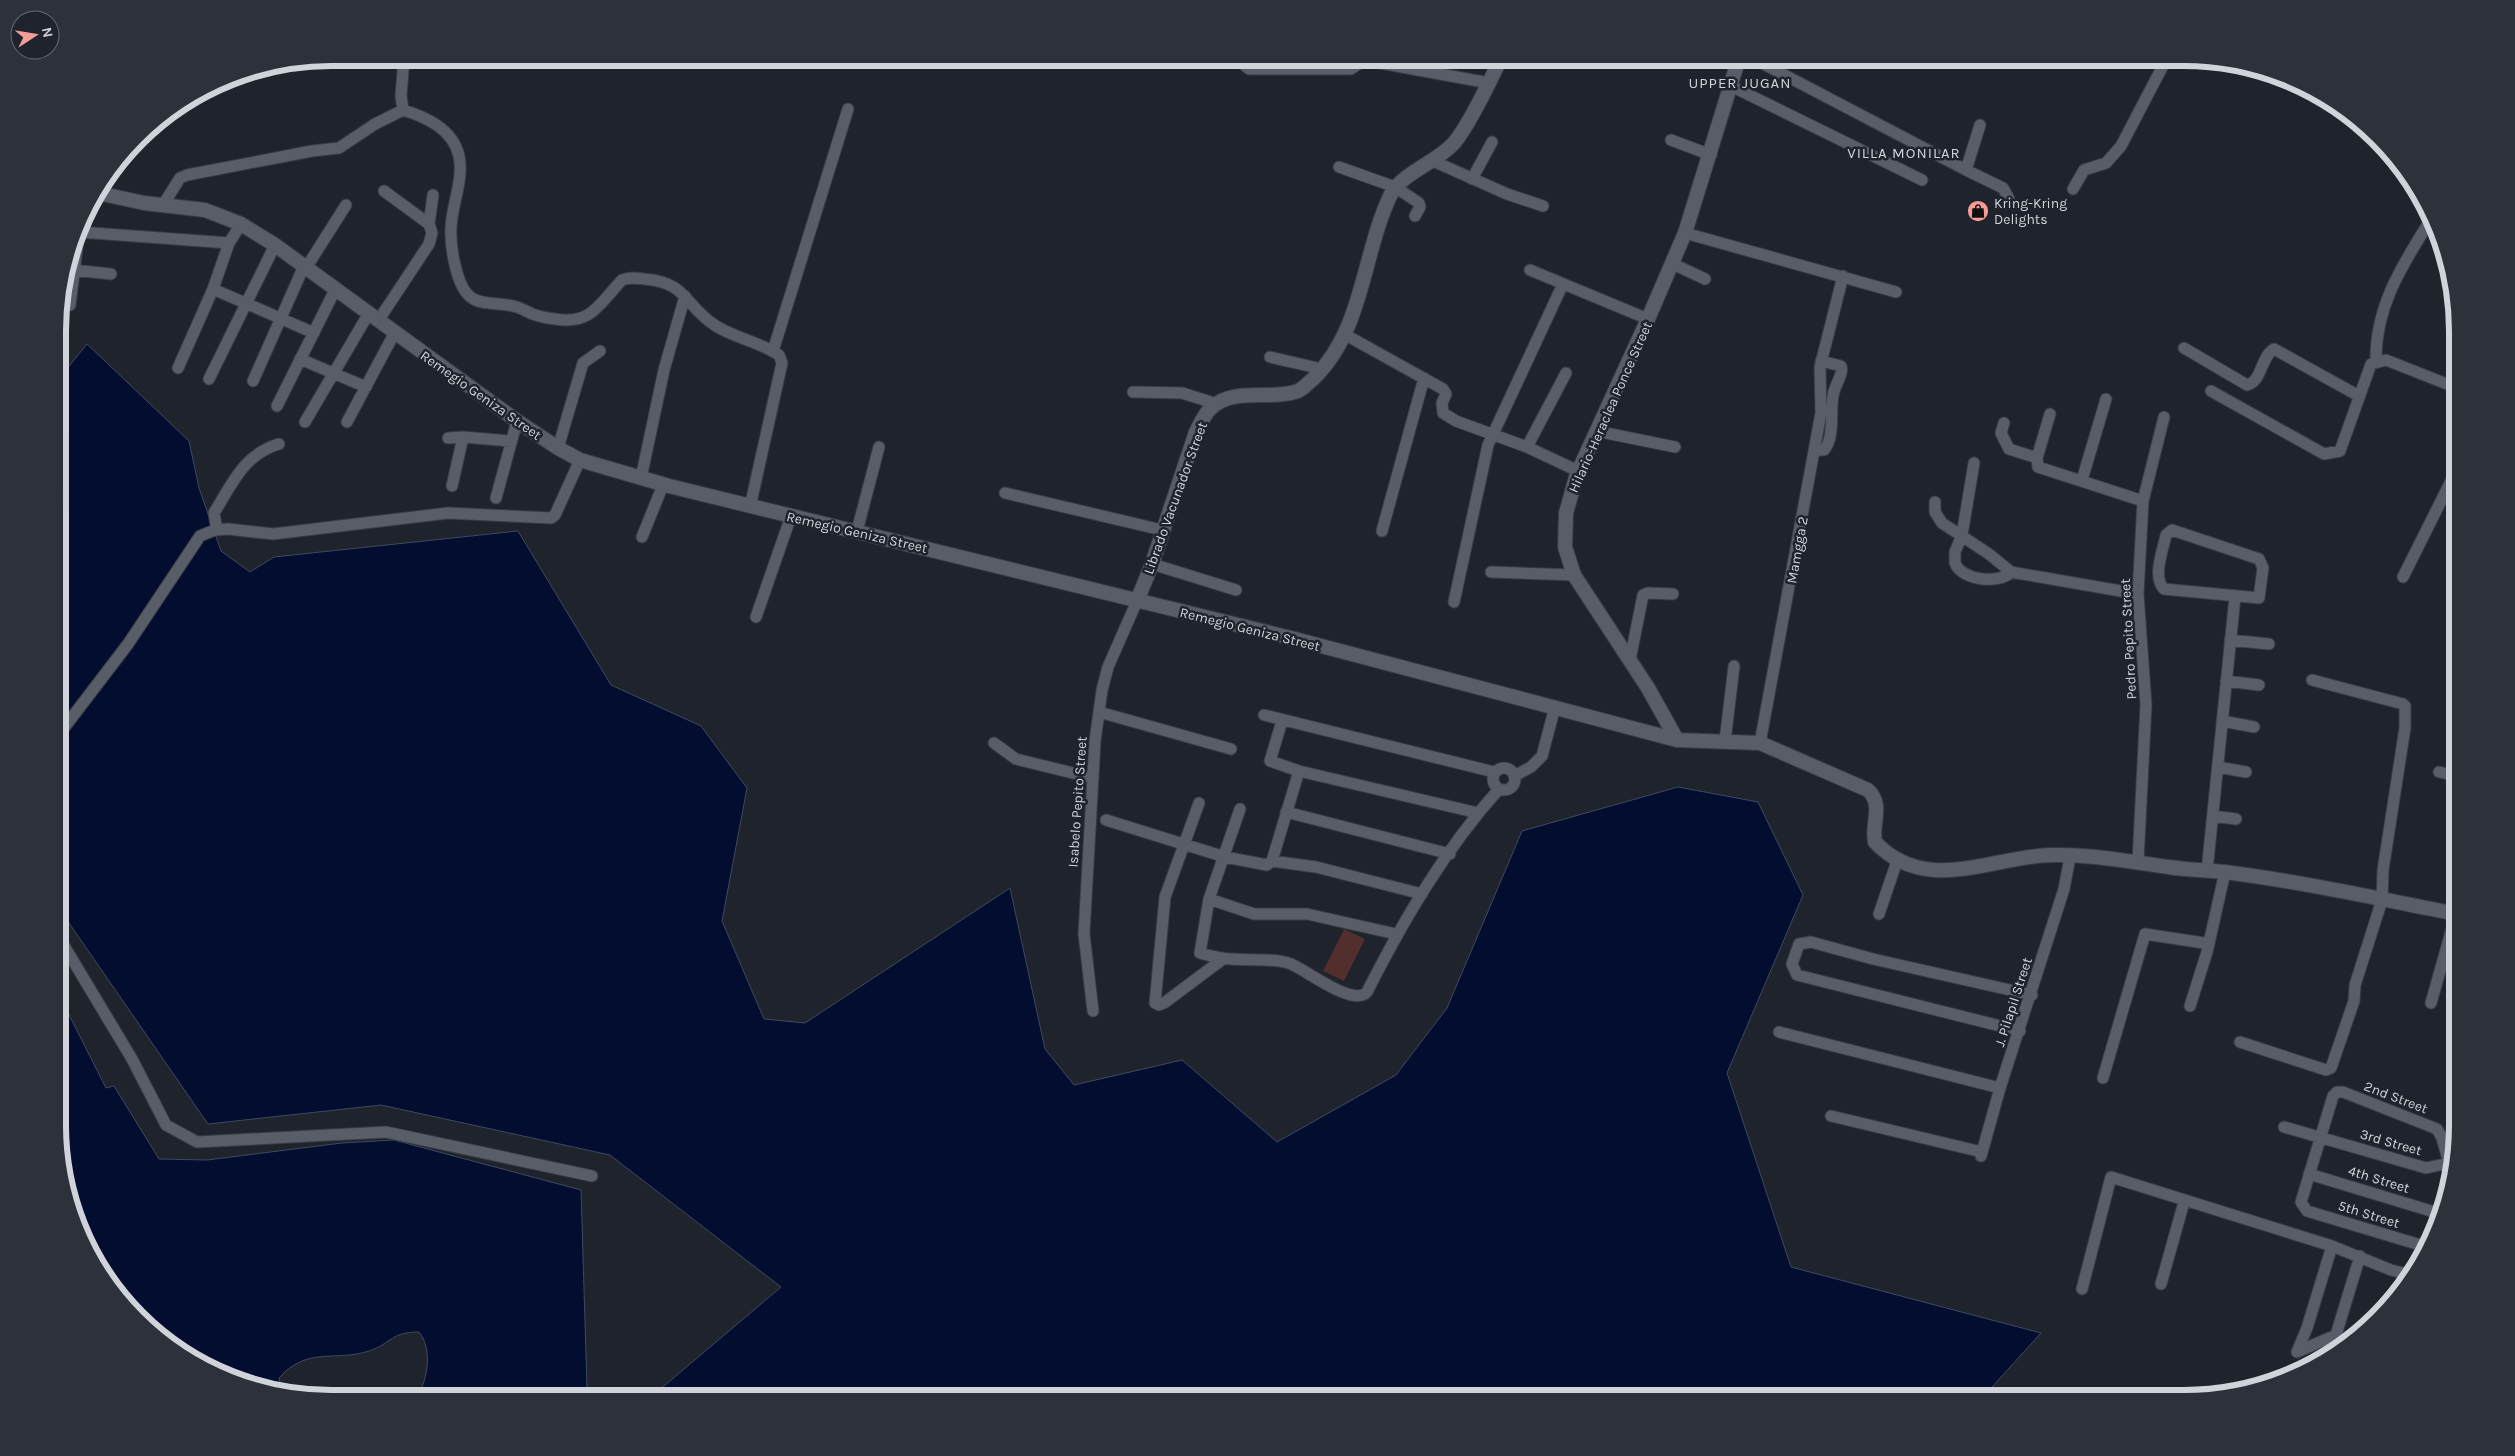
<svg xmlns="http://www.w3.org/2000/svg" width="2515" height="1456" font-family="Karla,sans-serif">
<rect width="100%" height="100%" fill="#1e232c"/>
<path fill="#522e2c" d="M 1344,929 L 1365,939 L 1344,981 L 1323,971 Z"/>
<path fill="#020d2f" stroke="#404962" d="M 87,344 L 189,441 L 199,488 L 221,551 L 250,572 L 274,557 L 518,531 L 611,685 L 701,726 L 747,788 L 722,921 L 764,1019 L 805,1023 L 1010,888 L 1045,1049 L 1074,1085 L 1182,1060 L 1277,1142 L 1396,1075 L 1447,1008 L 1522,831 L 1678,787 L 1758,802 L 1803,895 L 1727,1073 L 1791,1267 L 2041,1333 L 1982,1398 L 652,1398 L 651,1397 L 781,1287 L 610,1155 L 381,1105 L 208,1124 L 60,910 L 60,367 L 65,371 Z
M 60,997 L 106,1088 L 114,1086 L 159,1159 L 207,1160 L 342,1143 L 394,1140 L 581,1190 L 587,1387 L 599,1398 L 416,1398 C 428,1381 433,1349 419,1332 C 390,1332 391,1344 369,1351 C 335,1362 307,1346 279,1378 L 282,1392 L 260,1389 L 194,1362 L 150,1330 L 104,1277 L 72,1213 L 60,1160 Z"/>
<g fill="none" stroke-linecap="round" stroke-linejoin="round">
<g stroke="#383d44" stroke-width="13">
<path id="minor" d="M 1242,58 L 1244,65 L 1249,69 L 1351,69 L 1364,60 L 1489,83
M 1752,58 L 1966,170 L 2003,188 L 2009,199
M 2282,78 L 2357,122
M 1731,86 L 1922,180
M 403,110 L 401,96 L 404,58
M 1671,140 L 1711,155
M 1433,161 L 1507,194 L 1543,206
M 1339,167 L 1395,187 L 1419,203 L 1420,207 L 1415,216
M 1966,170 L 1980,125
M 1472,179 L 1492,142
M 2073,189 L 2084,170 L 2106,163 L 2121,146 L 2167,58
M 384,191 L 429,224
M 163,205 L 180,178 L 187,175 L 312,151 L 339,148 L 375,124 L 403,110 C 426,117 453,129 459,156 C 464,179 452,204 451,227 C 450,245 456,288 472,298 C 484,307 507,300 526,311 C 535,316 545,318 555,319 C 592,325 599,304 622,280 C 629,277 636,278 644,279 C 688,282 684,306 716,326 C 735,338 760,342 779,355 L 782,363 L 750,507
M 1685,233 L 1896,292
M 1673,264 L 1705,279
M 306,268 L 346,205
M 74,270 L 111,274
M 1530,270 L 1648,319
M 213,289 L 314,333
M 70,305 L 79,232 L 229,243
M 378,321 L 429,244 L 432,233 L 429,224 L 433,195
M 1344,334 L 1443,389 L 1446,394 L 1442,403 L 1443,413 L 1456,421 L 1527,447 L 1578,471
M 2184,348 L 2247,385 C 2262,382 2261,356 2274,349 L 2359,396
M 773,351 L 848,109
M 1270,357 L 1322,369
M 300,359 L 366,387
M 2376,361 C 2375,306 2403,264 2431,219
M 178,368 L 213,289 L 229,243 L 241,224
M 209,379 L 275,245
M 253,381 L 304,266
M 2211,391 L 2324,454 L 2340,451 L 2371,364 L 2386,360 L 2457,388
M 1133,392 L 1182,393 L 1217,404
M 277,406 L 335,290
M 2050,414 L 2037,458 L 2038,467 L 2143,501
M 305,422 L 369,313
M 347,422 L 394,334
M 2004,423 L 2001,433 L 2009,449 L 2037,458
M 1596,431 L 1675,447
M 448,438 L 463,437 L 511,441
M 1527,447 L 1566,373
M 558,448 L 583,363 L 600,351
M 1815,450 L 1824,450 C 1835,438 1830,411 1833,396 C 1834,386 1844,374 1841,366 L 1821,361
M 1974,463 L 1962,535 L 1955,552 L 1955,563 C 1961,580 1999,585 2011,572
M 641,478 L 664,370 L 685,296
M 2082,480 L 2106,399
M 452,486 L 463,437
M 1005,493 L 1162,530
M 496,498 L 517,421
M 1935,502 L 1935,512 L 1942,523 L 1989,554 L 2011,572 L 2138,594
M 217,530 L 214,513 C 232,484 244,454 279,444
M 2172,530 L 2259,559 L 2263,568 L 2259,598 L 2164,589 C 2152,577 2163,550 2166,535 Z
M 857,531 L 879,447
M 1382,531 L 1424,378
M 642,537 L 663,485
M 1152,564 L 1236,590
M 1491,572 L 1574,575
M 2403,577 L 2457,469
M 1454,602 L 1488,445 L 1563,284
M 756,617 L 791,516
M 2230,640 L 2269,644
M 1630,660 L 1643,595 L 1648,593 L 1673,594
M 2226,681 L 2259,685
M 1099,712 L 1231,749
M 1264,715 L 1494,772
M 1282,721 L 1270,761 L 1299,771 L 1478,813
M 2222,721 L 2254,727
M 60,733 L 128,644 L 200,536 L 215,530 L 228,529 L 273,534 L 448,513 L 551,518 L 555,515 L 580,460
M 1725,741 L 1734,666
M 994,743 L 1016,759 L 1093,778
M 1760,743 L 1821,413 L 1820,367 L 1843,276
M 2218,767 L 2246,772
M1493 779a11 11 0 1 1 22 0a11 11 0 1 1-22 0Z
M 2439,772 L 2457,776
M 1514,776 L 1531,767 L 1542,756 L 1555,707
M 1199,803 L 1165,897 L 1155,1003 L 1159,1005 L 1164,1003 L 1223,959
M 1240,809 L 1209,899 L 1200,953 C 1207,955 1215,957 1222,958 C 1243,962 1278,956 1295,966 C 1310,973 1354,1007 1367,992 C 1403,921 1445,849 1499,789
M 1286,812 L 1450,854
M 2213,816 L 2236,819
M 1106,820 L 1225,857 L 1267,865 L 1272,861 L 1299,771
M 1272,861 L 1316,867 L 1422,894
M 2138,861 L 2146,705 L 2138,594 L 2143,501 L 2164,417
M 2207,871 L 2235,597
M 1209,899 L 1254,914 L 1307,914 L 1396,934
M 1879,914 L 1898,858
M 60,939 L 132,1059 L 166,1125 L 197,1142 L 386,1132 L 592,1176
M 2431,1003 L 2456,914
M 2190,1006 L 2207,952 L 2225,872
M 1093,1011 L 1084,934 L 1095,741 L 1102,690 L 1108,667 L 1137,601
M 2020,1031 L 1797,975 L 1792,964 L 1799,944 L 1811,942 L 1873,959 L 2032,995
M 1779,1032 L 2000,1088
M 2240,1042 L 2326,1070 L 2331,1068 L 2354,1001 L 2355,985 L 2382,900 L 2383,870 L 2405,728 L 2405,706 L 2403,704 L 2312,680
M 2103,1078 L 2145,934 L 2204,943 L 2208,942
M 1831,1116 L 1982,1152
M 2284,1127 L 2426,1168 L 2449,1163 L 2453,1165
M 1981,1156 L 2000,1088 L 2064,889 L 2070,857
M 2309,1174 L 2441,1214
M 2427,1247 L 2307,1211 L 2301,1202 L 2333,1096 L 2337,1092 L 2343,1092 L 2437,1129 L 2442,1138 L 2449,1163
M 2161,1284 L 2184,1202
M 2082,1289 L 2111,1177 L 2332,1246 L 2391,1270 L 2412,1275
M 2297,1352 L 2336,1335 L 2360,1256
M 2297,1352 L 2307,1328 L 2332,1246"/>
</g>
<g stroke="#383d44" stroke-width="16">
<path id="tertiary" d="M 98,193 L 144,203 L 205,210 L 241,224 L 275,245 L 517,421 L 558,448 L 580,460 L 669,486 L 1291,638 L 1677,740 L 1760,743 L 1868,790 C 1884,805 1871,824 1875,842 C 1926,896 1992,856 2052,855 C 2091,854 2130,862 2169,867 C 2187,870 2207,870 2225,872 C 2303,882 2380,899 2457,914
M 1137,601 L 1152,564 L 1196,432 C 1200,424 1204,415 1210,409 C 1232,386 1271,401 1298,391 C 1303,389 1308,383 1313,379 C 1364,330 1362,254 1391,194 C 1405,171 1436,163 1454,143 C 1470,124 1490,81 1501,58
M 1677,740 L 1648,688 L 1574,575 L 1565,547 L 1566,513 L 1577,474 L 1648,319 L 1685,233 L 1739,58"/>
</g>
<use href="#minor" stroke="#585d68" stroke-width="11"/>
<use href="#tertiary" stroke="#585d68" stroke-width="14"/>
</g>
<defs>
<g id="shop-disc" transform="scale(1.125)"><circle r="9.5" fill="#f59c96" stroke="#1e232c"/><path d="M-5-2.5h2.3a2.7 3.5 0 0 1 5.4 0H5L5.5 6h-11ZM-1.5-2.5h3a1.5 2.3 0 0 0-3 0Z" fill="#111"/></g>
</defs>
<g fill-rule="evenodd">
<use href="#shop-disc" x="1978" y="211"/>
</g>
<g text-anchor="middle" stroke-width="5" stroke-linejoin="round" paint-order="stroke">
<g font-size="14" fill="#d0d4da" stroke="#1e232c" text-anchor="start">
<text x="1994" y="208">Kring-Kring<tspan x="1994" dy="16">Delights</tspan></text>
</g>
<g font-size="14" fill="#d0d4da" stroke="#1e232c">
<text transform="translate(481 395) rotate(35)" y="5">Remegio Geniza Street</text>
<text transform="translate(1610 407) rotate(-66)" y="5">Hilario-Heraclea Ponce Street</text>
<text transform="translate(1175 498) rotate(-70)" y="5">Librado Vacunador Street</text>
<text transform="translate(857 532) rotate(13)" y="5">Remegio Geniza Street</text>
<text transform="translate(1797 550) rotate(-80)" y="5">Mamgga 2</text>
<text transform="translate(1250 629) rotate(14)" y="5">Remegio Geniza Street</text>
<text transform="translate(2128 639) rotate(-93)" y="5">Pedro Pepito Street</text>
<text transform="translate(1077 802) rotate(-86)" y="5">Isabelo Pepito Street</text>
<text transform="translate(2013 1002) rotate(-72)" y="5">J. Pilapil Street</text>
<text transform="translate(2396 1097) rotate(21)" y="5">2nd Street</text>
<text transform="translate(2391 1142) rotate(16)" y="5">3rd Street</text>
<text transform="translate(2379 1179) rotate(17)" y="5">4th Street</text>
<text transform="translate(2369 1214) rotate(17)" y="5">5th Street</text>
</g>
<g font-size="15" letter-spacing="1" fill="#d0d4da" stroke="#1e232c">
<text x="1740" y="88">UPPER JUGAN</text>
<text x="1904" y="158">VILLA MONILAR</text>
</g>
</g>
<path d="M0 0H2515V1456H0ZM331 66H2184A265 265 0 0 1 2449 331V1125A265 265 0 0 1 2184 1390H331A265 265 0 0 1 66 1125V331A265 265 0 0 1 331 66Z" fill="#2c313a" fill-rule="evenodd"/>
<path fill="none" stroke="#d0d4da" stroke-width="6" d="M331 66H2184A265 265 0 0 1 2449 331V1125A265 265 0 0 1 2184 1390H331A265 265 0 0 1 66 1125V331A265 265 0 0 1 331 66Z"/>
<g transform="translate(35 35) rotate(78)"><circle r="24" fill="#1e232c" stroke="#656a72"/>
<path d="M0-4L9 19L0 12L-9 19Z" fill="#f59c96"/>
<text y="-8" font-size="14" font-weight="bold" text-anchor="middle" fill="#d0d4da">N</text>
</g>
</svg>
